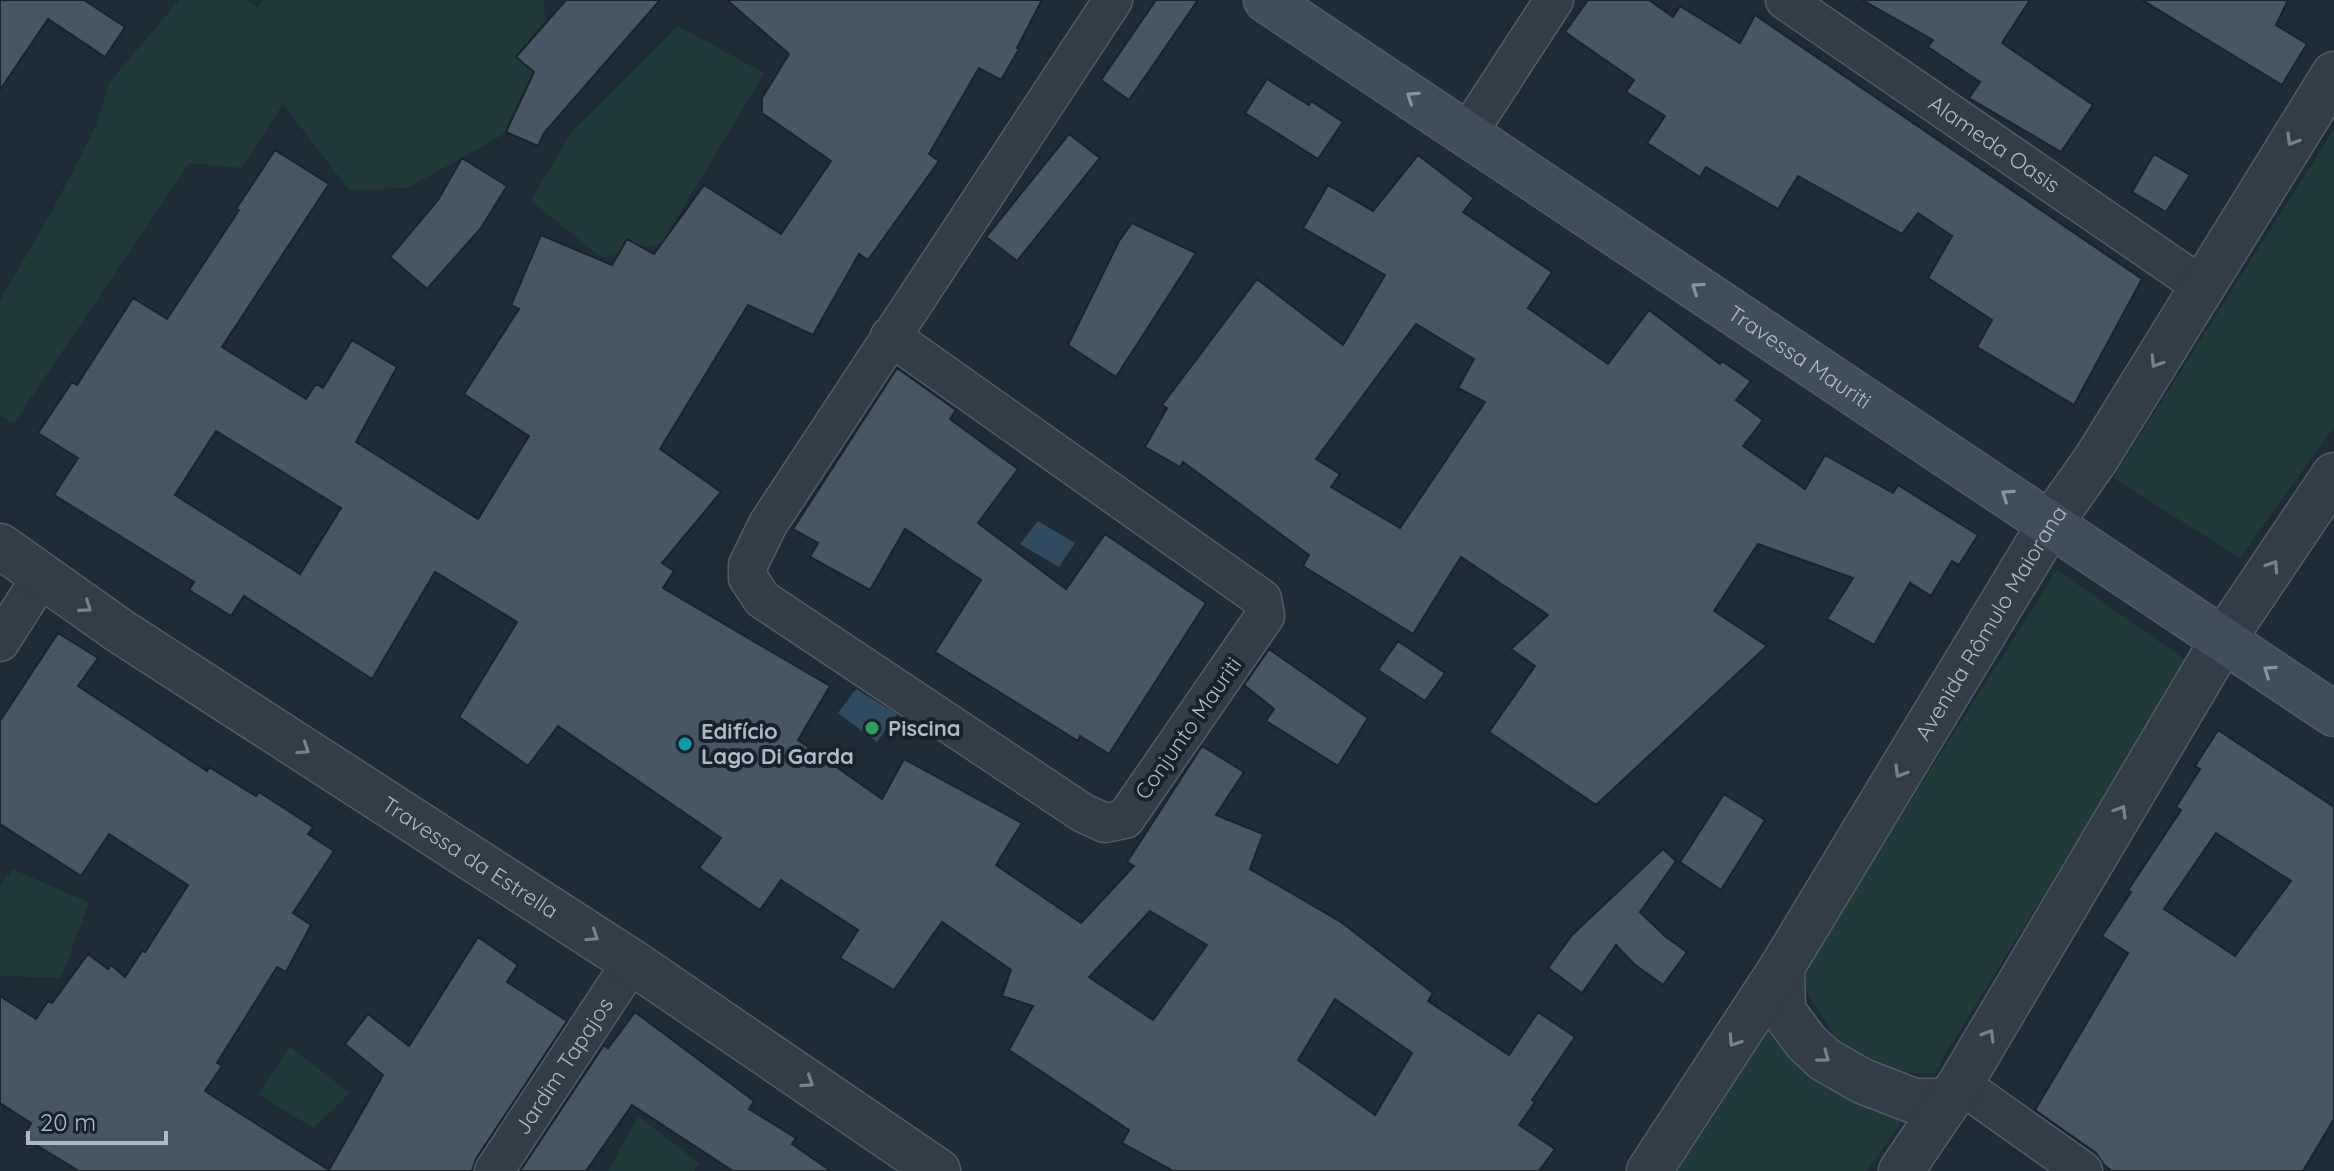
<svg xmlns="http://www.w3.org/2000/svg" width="2334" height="1171" font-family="Quicksand,sans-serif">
<rect width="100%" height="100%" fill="#1e2c38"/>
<path fill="#203939" d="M 179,0 L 247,0 L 258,7 L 263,0 L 544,0 L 548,109 L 408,188 L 349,190 L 283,104 L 242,168 L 189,163 L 14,423 L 0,415 L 0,300 L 49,217 L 95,128 L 109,83 Z
M 678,26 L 764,73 L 662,243 L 602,258 L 531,201 L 572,131 Z
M 2334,129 L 2334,427 L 2240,558 L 2113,478 Z
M 2057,570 L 2187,661 L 1934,1073 L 1894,1073 L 1840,1045 L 1798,979 Z
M 13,869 L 89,903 L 61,978 L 0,976 L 0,886 Z
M 1763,1024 L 1829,1083 L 1905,1117 L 1867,1171 L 1671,1171 Z
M 290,1047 L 350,1093 L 313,1128 L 258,1094 Z
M 638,1116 L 699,1163 L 694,1171 L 608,1171 Z"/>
<path fill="#304a60" d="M 1038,521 L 1075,543 L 1059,567 L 1020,544 Z
M 856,689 L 897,714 L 877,742 L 838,713 Z"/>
<path fill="#465664" stroke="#19242f" stroke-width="2" fill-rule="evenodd" d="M 0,0 L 84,0 L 125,27 L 105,57 L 48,19 L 0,90 Z
M 566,0 L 660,0 L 544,133 L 538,146 L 506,132 L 534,72 L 516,57 Z
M 727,0 L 1042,0 L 1017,48 L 1019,49 L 1001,80 L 979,68 L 929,154 L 939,161 L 868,260 L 859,254 L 813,335 L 748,305 L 660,449 L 721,492 L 662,563 L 674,571 L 663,588 L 830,686 L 798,740 L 882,799 L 904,759 L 1022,823 L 996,865 L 1081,923 L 1134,866 L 1127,862 L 1202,746 L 1244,772 L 1216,815 L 1263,834 L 1250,869 L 1341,922 L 1433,993 L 1428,1001 L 1509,1055 L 1538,1012 L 1575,1037 L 1532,1100 L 1535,1102 L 1519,1125 L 1555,1149 L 1539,1171 L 1173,1171 L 1122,1143 L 1129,1130 L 1009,1050 L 1033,1006 L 1002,996 L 1011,970 L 942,922 L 894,990 L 840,958 L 858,930 L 781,880 L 760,910 L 699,868 L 721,838 L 558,726 L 528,766 L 459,717 L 517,622 L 435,572 L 372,679 L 244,596 L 231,616 L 189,590 L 194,582 L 54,495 L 78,458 L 38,433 L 72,382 L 77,385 L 133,298 L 167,319 L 239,210 L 236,209 L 275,150 L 329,184 L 222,347 L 306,399 L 316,384 L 323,388 L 352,340 L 397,367 L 356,442 L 478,519 L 529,436 L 464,394 L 519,309 L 511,305 L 541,235 L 612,265 L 627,239 L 654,254 L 704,185 L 781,234 L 831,161 L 762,113 L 762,98 L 789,54 ZM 216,431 L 341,508 L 300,574 L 175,495 ZM 1150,911 L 1207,945 L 1153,1020 L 1089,977 ZM 1335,999 L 1412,1053 L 1375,1115 L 1298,1060 Z
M 1156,0 L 1198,0 L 1129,100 L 1101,80 Z
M 1588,0 L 1649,0 L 1673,17 L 1680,6 L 1740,43 L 1755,15 L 2142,279 L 2074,405 L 1977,347 L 1992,320 L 1928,278 L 1952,236 L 1918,213 L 1902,234 L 1798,176 L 1778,209 L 1706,167 L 1700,177 L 1647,143 L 1665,116 L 1626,92 L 1634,80 L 1565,32 Z
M 1862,0 L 2030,0 L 2002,43 L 2093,105 L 2061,152 L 1969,98 L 1980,82 L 1928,47 L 1933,40 Z
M 2142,0 L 2288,0 L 2276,25 L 2307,44 L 2282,85 Z
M 1267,79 L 1309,105 L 1311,101 L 1343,122 L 1318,159 L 1245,113 Z
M 1069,134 L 1100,158 L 1017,261 L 986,237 Z
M 2154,154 L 2190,175 L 2166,212 L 2132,192 Z
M 1418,155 L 1474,198 L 1463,212 L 1552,272 L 1528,308 L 1608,364 L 1649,310 L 1720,364 L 1722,361 L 1751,381 L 1736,400 L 1763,420 L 1743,446 L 1805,489 L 1825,455 L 1893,493 L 1898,485 L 1978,535 L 1959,565 L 1952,561 L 1931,596 L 1910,583 L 1874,645 L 1827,619 L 1853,578 L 1758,544 L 1714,611 L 1767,646 L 1596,805 L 1489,732 L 1535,666 L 1511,649 L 1548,615 L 1461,557 L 1413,634 L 1303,566 L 1309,555 L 1183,462 L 1180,467 L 1145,447 L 1167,408 L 1162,405 L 1257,279 L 1343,345 L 1385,275 L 1303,228 L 1328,185 L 1373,211 ZM 1416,324 L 1474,359 L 1458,388 L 1485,402 L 1400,528 L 1331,487 L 1340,474 L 1316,459 Z
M 462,158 L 507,186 L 481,228 L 427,289 L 390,257 L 438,200 Z
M 1132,223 L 1196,253 L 1116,377 L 1068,345 L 1119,241 Z
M 897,368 L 956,410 L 950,419 L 1018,469 L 978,523 L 1066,589 L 1105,534 L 1206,603 L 1109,754 L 1080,736 L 1078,741 L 935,652 L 981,580 L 905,529 L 870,590 L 810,557 L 818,543 L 793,529 Z
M 58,633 L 98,658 L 78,686 L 207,771 L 209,767 L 256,796 L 259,792 L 313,827 L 308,834 L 334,851 L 293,913 L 311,925 L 286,972 L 277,967 L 217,1063 L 222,1066 L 205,1091 L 329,1170 L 383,1075 L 345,1044 L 368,1014 L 409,1046 L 478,937 L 518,965 L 507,982 L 567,1021 L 476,1159 L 472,1171 L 79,1171 L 23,1137 L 31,1123 L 0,1103 L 0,996 L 36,1019 L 48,1001 L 52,1003 L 88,954 L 108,969 L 111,965 L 125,977 L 142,951 L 145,952 L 188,885 L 109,834 L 81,876 L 0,824 L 0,721 Z
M 1398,641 L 1445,673 L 1425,701 L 1378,670 Z
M 1269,649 L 1368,718 L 1338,766 L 1266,721 L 1274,709 L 1244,685 Z
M 2218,730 L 2334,807 L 2334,1119 L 2303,1171 L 2112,1171 L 2104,1165 L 2096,1153 L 2035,1110 L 2128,953 L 2102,936 L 2131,892 L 2128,890 L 2181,810 L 2176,807 L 2200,769 L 2195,766 ZM 2216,833 L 2291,881 L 2235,956 L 2164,909 Z
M 1724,794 L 1765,820 L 1721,890 L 1680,862 Z
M 1663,849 L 1676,861 L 1640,912 L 1666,937 L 1687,952 L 1663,985 L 1634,964 L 1616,945 L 1582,993 L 1548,968 L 1572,935 Z
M 635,1012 L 754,1101 L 749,1109 L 796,1138 L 792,1144 L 831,1171 L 733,1171 L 632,1105 L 586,1171 L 520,1171 L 604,1045 L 608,1048 Z"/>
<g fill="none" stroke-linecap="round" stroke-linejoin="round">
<g stroke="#4f5b66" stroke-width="41">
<g id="minor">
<path id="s1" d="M 1785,0 L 2203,287"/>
<path d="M 1467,134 L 1554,0"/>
<path d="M 890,336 L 1262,599 L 1265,616 L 1125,819 L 1105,823 L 1083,813 L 762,599 L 748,578 L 748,565 L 768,524 L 1113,0"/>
<path d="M 0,642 L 42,576"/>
<path d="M 1960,1084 L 2083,1171"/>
<path id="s2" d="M 494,1171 L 632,962"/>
</g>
</g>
<g stroke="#4f5b66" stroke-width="47">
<g id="tertiary">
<path id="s3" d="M 0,546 L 120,631 L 632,962 L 938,1171"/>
<path d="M 1782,967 L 1783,1011 L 1806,1042 L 1824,1059 L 1862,1081 L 1914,1101 L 1948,1101"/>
<path id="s4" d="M 1649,1171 L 1782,967 L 2050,524 L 2096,459 L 2334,74"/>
<path d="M 1901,1171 L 1960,1084 L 2223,640 L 2334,475"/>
</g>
</g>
<g stroke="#4f5b66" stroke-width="47">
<g id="secondary">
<path id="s5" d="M 1266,0 L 2334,714"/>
</g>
</g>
<use href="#minor" stroke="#323d48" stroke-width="38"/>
<use href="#tertiary" stroke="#323d48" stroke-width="44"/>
<use href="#secondary" stroke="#404d5c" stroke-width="44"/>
</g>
<defs><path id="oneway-chevron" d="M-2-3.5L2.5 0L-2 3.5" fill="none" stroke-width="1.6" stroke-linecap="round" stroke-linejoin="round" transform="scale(2)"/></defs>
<g stroke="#8693a0">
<use href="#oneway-chevron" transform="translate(1412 97) rotate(-146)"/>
<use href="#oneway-chevron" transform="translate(1697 288) rotate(-146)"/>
<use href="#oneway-chevron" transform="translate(2007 495) rotate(-146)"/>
<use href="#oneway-chevron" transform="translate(2269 671) rotate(-146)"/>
</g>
<g stroke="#75818d">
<use href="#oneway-chevron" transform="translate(2292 140) rotate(121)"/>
<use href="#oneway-chevron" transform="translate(2156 362) rotate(122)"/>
<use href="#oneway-chevron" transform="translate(2273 566) rotate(-56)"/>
<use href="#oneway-chevron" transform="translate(86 607) rotate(35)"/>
<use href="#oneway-chevron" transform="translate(304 749) rotate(33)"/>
<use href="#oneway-chevron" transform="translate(1900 772) rotate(121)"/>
<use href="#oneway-chevron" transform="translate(2121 811) rotate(-59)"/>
<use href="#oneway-chevron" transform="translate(593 936) rotate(33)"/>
<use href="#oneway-chevron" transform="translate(1989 1035) rotate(-59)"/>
<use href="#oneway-chevron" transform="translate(1734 1041) rotate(123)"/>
<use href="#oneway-chevron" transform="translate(1824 1057) rotate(37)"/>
<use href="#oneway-chevron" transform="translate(808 1082) rotate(34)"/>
</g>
<circle fill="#2e9e5b" stroke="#18222d" stroke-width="3" cx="872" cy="728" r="8"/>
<circle fill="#0f9aa8" stroke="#18222d" stroke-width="3" cx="685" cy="744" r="8"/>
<g text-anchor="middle" stroke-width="8" stroke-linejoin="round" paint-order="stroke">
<g font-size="22" fill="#acb8c5" stroke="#18222d">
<text dy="8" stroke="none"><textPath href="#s1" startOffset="254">Alameda Oasis</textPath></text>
<text dy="8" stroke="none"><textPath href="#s5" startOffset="642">Travessa Mauriti</textPath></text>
<text dy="8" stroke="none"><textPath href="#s4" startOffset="646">Avenida Rômulo Maiorana</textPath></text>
<text transform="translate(1188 728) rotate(-55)" y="8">Conjunto Mauriti</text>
<text dy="8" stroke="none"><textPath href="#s3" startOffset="564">Travessa da Estrella</textPath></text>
<text dy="8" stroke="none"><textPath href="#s2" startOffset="126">Jardim Tapajos</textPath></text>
</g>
<g font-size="22" font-weight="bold" fill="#acb8c5" stroke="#18222d" text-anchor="start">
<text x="888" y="736">Piscina</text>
<text x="701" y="739">Edifício<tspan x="701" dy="25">Lago Di Garda</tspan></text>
</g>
</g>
<path d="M28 1131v12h138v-12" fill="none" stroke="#acb8c5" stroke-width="4"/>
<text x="40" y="1131" font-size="24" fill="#acb8c5" stroke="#18222d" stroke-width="6" paint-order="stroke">20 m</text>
</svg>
